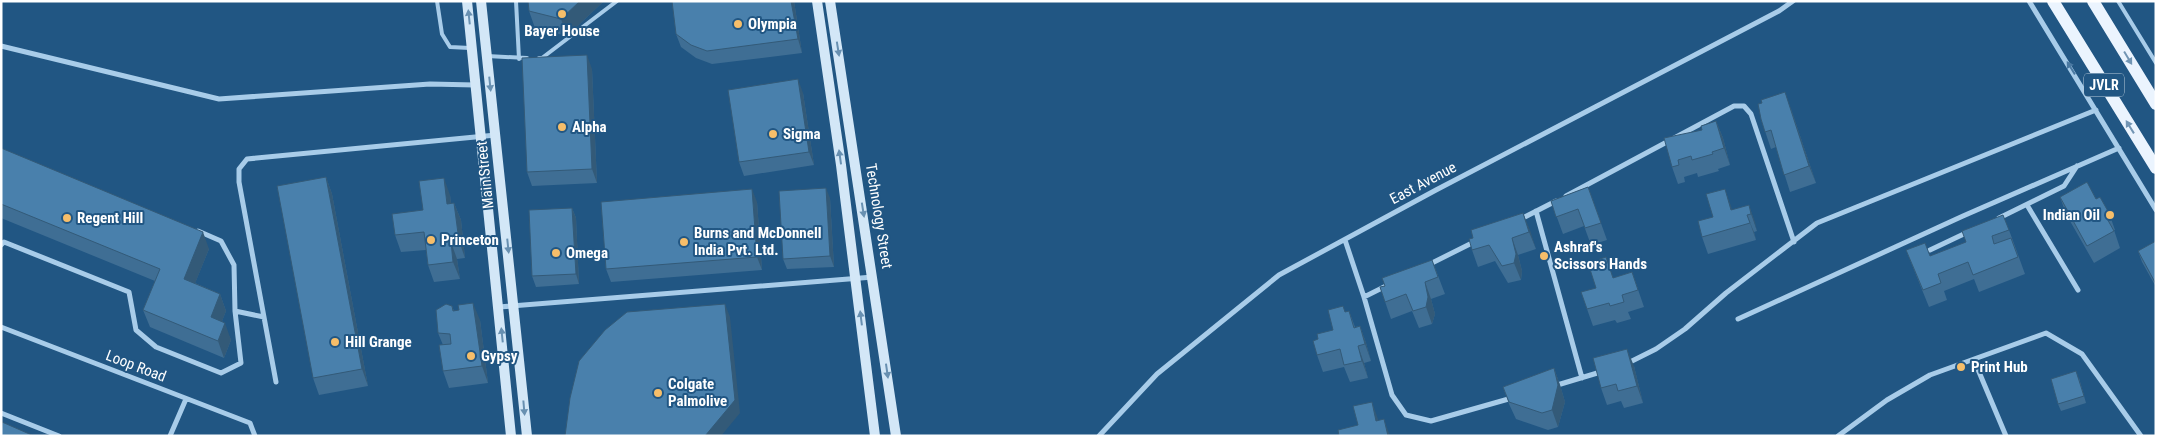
<svg xmlns="http://www.w3.org/2000/svg" width="2157" height="437" font-family="'Roboto Condensed',sans-serif">
<rect width="100%" height="100%" fill="#215683"/>
<g fill="none" stroke-linecap="round" stroke-linejoin="round">
<path stroke="#a8cce9" stroke-width="4" d="M 437,1 L 442,34 L 450,47 L 470,48
M 516,1 L 519,59
M 2118,1 L 2156,63
M 487,56 L 527,58
M 539,58 L 542,58 L 617,1"/>
<path stroke="#a8cce9" stroke-width="5" d="M 2029,1 L 2156,210
M 1,46 L 219,99 L 430,84 L 475,85
M 1566,196 L 1734,106 L 1744,106 L 1751,114 L 1794,242
M 2027,205 L 2078,290
M 1536,211 L 1582,378
M 1999,218 L 2064,186 L 2077,166
M 1519,220 L 1556,201
M 1345,240 L 1364,297 L 1392,395 L 1406,415 L 1431,421 L 1512,398
M 1,245 L 4,242 L 129,292 L 136,330 L 156,347 L 221,373 L 241,363 L 235,311 L 234,265 L 221,241 L 198,231
M 1930,250 L 1968,232
M 1428,265 L 1476,241
M 1364,297 L 1386,286
M 499,307 L 873,277
M 235,311 L 264,317
M 1738,319 L 1963,216 L 2119,148
M 1,327 L 250,423 L 255,436
M 1974,360 L 2006,436
M 1626,364 L 1656,349 L 1685,329 L 1726,293 L 1817,223 L 2096,110
M 276,382 L 239,182 L 239,169 L 247,159 L 496,135
M 1554,386 L 1604,371
M 1,413 L 59,436
M 170,436 L 186,399
M 1099,436 L 1157,374 L 1279,275 L 1436,190 L 1779,11 L 1793,1
M 1838,436 L 1887,400 L 1930,375 L 2046,333 L 2082,354 L 2141,436"/>
<path stroke="#d3e7f7" stroke-width="10" d="M 467,1 L 511,436
M 481,1 L 527,436
M 817,1 L 841,165 L 875,436
M 830,1 L 896,436"/>
<path stroke="#ebf4fe" stroke-width="12" d="M 2053,1 L 2156,168
M 2093,1 L 2156,104"/>
</g>
<path fill="#3f6e94" d="M 604,1 L 567,36 L 535,28 L 529,11 Z
M 794,1 L 802,53 L 712,64 L 696,58 L 681,47 L 676,34 Z
M 592,69 L 597,183 L 532,186 L 527,172 Z
M 803,93 L 814,165 L 744,176 L 739,162 Z
M 1791,109 L 1816,183 L 1790,192 L 1776,147 L 1771,149 L 1761,119 Z
M 1716,121 L 1723,138 L 1730,165 L 1718,169 L 1719,171 L 1698,177 L 1697,173 L 1684,177 L 1685,182 L 1678,184 L 1672,167 L 1702,130 Z
M 1,148 L 209,249 L 195,283 L 220,294 L 226,311 L 222,321 L 231,340 L 224,358 L 150,327 L 143,310 L 155,281 L 1,218 Z
M 326,177 L 332,194 L 368,386 L 319,395 L 313,378 Z
M 1588,187 L 1607,240 L 1591,245 L 1584,226 L 1563,234 L 1551,201 Z
M 450,195 L 451,203 L 454,203 L 461,220 L 465,258 L 457,259 L 460,279 L 434,282 L 428,265 L 426,250 L 401,252 L 395,235 L 423,210 Z
M 2060,197 L 2096,199 L 2109,213 L 2115,230 L 2114,230 L 2120,248 L 2094,263 L 2066,214 Z
M 830,198 L 834,267 L 787,269 L 783,259 Z
M 757,202 L 762,270 L 611,282 L 606,269 Z
M 1749,205 L 1757,231 L 1754,232 L 1756,240 L 1708,254 L 1702,237 L 1713,217 Z
M 572,208 L 576,218 L 579,284 L 536,287 L 532,276 Z
M 1523,213 L 1536,249 L 1518,255 L 1522,271 L 1521,280 L 1508,283 L 1495,261 L 1478,267 L 1472,250 L 1473,238 Z
M 2009,230 L 2025,274 L 1979,292 L 1974,279 L 1944,291 L 1947,300 L 1929,307 L 1906,250 L 1930,256 Z
M 2156,241 L 2156,287 L 2142,262 L 2138,251 Z
M 1432,260 L 1445,294 L 1431,299 L 1435,314 L 1432,324 L 1419,328 L 1412,311 L 1391,319 L 1380,287 L 1385,286 Z
M 1632,272 L 1644,307 L 1628,312 L 1631,319 L 1617,323 L 1615,320 L 1593,326 L 1587,309 L 1596,288 L 1614,278 Z
M 452,306 L 454,311 L 480,320 L 488,383 L 449,388 L 443,371 L 443,345 L 438,333 Z
M 1349,311 L 1355,327 L 1360,326 L 1366,343 L 1371,361 L 1364,363 L 1368,378 L 1350,382 L 1344,367 L 1323,372 L 1317,355 L 1318,339 L 1333,330 L 1345,312 Z
M 1634,366 L 1643,403 L 1624,408 L 1621,401 L 1607,405 L 1601,388 Z
M 1554,368 L 1560,385 L 1565,402 L 1558,427 L 1548,430 L 1516,419 L 1509,404 L 1503,387 Z
M 2079,378 L 2086,403 L 2061,411 L 2058,404 Z"/>
<path fill="#335a78" d="M 580,1 L 604,1 L 567,36 L 561,19 Z
M 791,1 L 794,1 L 802,53 L 798,39 Z
M 587,55 L 592,69 L 597,183 L 592,169 Z
M 798,79 L 803,93 L 814,165 L 809,152 Z
M 1785,92 L 1791,109 L 1816,183 L 1809,166 Z
M 1716,121 L 1723,138 L 1730,165 L 1724,148 Z
M 326,177 L 332,194 L 368,386 L 362,369 Z
M 444,178 L 450,195 L 453,220 L 447,204 Z
M 826,188 L 830,198 L 834,267 L 830,256 Z
M 752,189 L 757,202 L 762,270 L 757,257 Z
M 1725,189 L 1731,206 L 1737,227 L 1731,210 Z
M 454,203 L 461,220 L 465,258 L 459,241 Z
M 1749,205 L 1755,222 L 1757,231 L 1751,214 Z
M 572,208 L 576,218 L 579,284 L 576,274 Z
M 1523,213 L 1530,230 L 1536,249 L 1529,232 Z
M 1747,215 L 1754,232 L 1756,240 L 1750,223 Z
M 203,232 L 209,249 L 190,296 L 184,279 Z
M 1512,238 L 1518,255 L 1522,271 L 1521,280 L 1514,263 Z
M 451,242 L 457,259 L 460,279 L 453,262 Z
M 1425,282 L 1431,299 L 1435,314 L 1432,324 L 1426,307 Z
M 220,294 L 226,311 L 217,334 L 211,317 Z
M 473,303 L 480,320 L 488,383 L 482,366 Z
M 725,304 L 730,317 L 740,413 L 721,436 L 705,436 Z
M 225,323 L 231,340 L 224,358 L 218,341 Z
M 1360,326 L 1366,343 L 1371,361 L 1365,344 Z
M 1358,346 L 1364,363 L 1368,378 L 1362,361 Z
M 1627,349 L 1634,366 L 1643,403 L 1637,386 Z
M 1554,368 L 1560,385 L 1565,402 L 1558,427 L 1552,410 Z
M 1372,402 L 1378,419 L 1382,436 L 1376,421 Z
M 1384,419 L 1390,436 L 1388,436 Z"/>
<path fill="#4980ac" stroke="#335a78" d="M 528,1 L 580,1 L 561,19 L 529,11 Z
M 672,1 L 791,1 L 798,39 L 707,51 L 691,45 L 676,34 Z
M 587,55 L 592,169 L 527,172 L 522,58 Z
M 798,79 L 809,152 L 739,162 L 728,90 Z
M 1785,92 L 1809,166 L 1784,175 L 1771,130 L 1765,132 L 1761,119 L 1758,104 L 1762,103 L 1761,100 Z
M 1716,121 L 1724,148 L 1712,152 L 1713,154 L 1692,160 L 1691,156 L 1678,160 L 1679,165 L 1672,167 L 1664,138 L 1702,130 L 1701,126 Z
M 1,148 L 203,232 L 184,279 L 220,294 L 211,317 L 225,323 L 218,341 L 143,310 L 160,269 L 1,204 Z
M 326,177 L 362,369 L 313,378 L 277,186 Z
M 444,178 L 447,204 L 454,203 L 459,241 L 451,242 L 453,262 L 428,265 L 424,232 L 395,235 L 392,214 L 423,210 L 419,181 Z
M 2087,182 L 2096,199 L 2100,197 L 2109,213 L 2105,215 L 2114,231 L 2087,246 L 2060,197 Z
M 1588,187 L 1601,223 L 1585,228 L 1578,209 L 1556,217 L 1551,201 Z
M 826,188 L 830,256 L 783,259 L 779,191 Z
M 752,189 L 757,257 L 606,269 L 601,202 Z
M 1725,189 L 1731,210 L 1749,205 L 1751,214 L 1747,215 L 1750,223 L 1702,237 L 1698,221 L 1713,217 L 1706,194 Z
M 572,208 L 576,274 L 532,276 L 529,210 Z
M 1523,213 L 1529,232 L 1512,238 L 1516,254 L 1514,263 L 1502,266 L 1489,245 L 1472,250 L 1469,239 L 1473,238 L 1471,230 Z
M 2003,215 L 2009,230 L 1992,236 L 1994,244 L 2011,238 L 2018,257 L 1973,275 L 1968,262 L 1938,274 L 1941,283 L 1923,290 L 1906,250 L 1925,243 L 1930,256 L 1966,242 L 1962,231 Z
M 2156,241 L 2156,284 L 2138,251 Z
M 1606,257 L 1613,278 L 1632,272 L 1638,290 L 1622,295 L 1624,302 L 1610,306 L 1609,303 L 1587,309 L 1581,292 L 1596,288 L 1588,263 Z
M 1432,260 L 1438,277 L 1425,282 L 1428,297 L 1426,307 L 1413,311 L 1406,294 L 1385,302 L 1380,287 L 1385,286 L 1382,278 Z
M 473,303 L 482,366 L 443,371 L 439,345 L 451,344 L 450,334 L 438,333 L 436,310 L 446,304 L 452,306 L 453,311 L 459,310 L 458,305 Z
M 725,304 L 735,400 L 705,436 L 565,436 L 570,398 L 579,361 L 605,330 L 627,312 Z
M 1343,306 L 1345,312 L 1349,311 L 1354,328 L 1360,326 L 1365,344 L 1358,346 L 1362,361 L 1344,365 L 1340,349 L 1317,355 L 1313,341 L 1318,339 L 1317,334 L 1333,330 L 1328,310 Z
M 1627,349 L 1637,386 L 1618,391 L 1616,384 L 1601,388 L 1593,358 Z
M 1554,368 L 1558,385 L 1552,410 L 1542,413 L 1509,402 L 1503,387 Z
M 2076,371 L 2084,396 L 2058,404 L 2051,379 Z
M 1372,402 L 1376,421 L 1384,419 L 1388,436 L 1339,436 L 1338,430 L 1358,425 L 1353,406 Z
M 2,422 L 34,436 L 1,436 Z"/>
<defs><path id="oneway-solid" d="M-6-.8H1V-3.2L6.5 0L1 3.2V.8H-6Z" transform="scale(1.25)"/></defs>
<g fill="#6890b1">
<use href="#oneway-solid" transform="translate(469 17) rotate(-96)"/>
<use href="#oneway-solid" transform="translate(838 49) rotate(81)"/>
<use href="#oneway-solid" transform="translate(490 84) rotate(84)"/>
<use href="#oneway-solid" transform="translate(840 157) rotate(-98)"/>
<use href="#oneway-solid" transform="translate(863 210) rotate(81)"/>
<use href="#oneway-solid" transform="translate(508 246) rotate(84)"/>
<use href="#oneway-solid" transform="translate(861 318) rotate(-97)"/>
<use href="#oneway-solid" transform="translate(502 335) rotate(-96)"/>
<use href="#oneway-solid" transform="translate(887 371) rotate(82)"/>
<use href="#oneway-solid" transform="translate(524 408) rotate(85)"/>
</g>
<g fill="#7295b4">
<use href="#oneway-solid" transform="translate(2128 58) rotate(59)"/>
<use href="#oneway-solid" transform="translate(2130 127) rotate(-122)"/>
</g>
<use fill="#4a79a2" href="#oneway-solid" transform="translate(2071 68) rotate(-122)"/>
<g fill="#f6be6a" stroke="#215683" stroke-width="2">
<circle cx="562" cy="14" r="5"/>
<circle cx="738" cy="24" r="5"/>
<circle cx="562" cy="127" r="5"/>
<circle cx="773" cy="134" r="5"/>
<circle cx="2110" cy="215" r="5"/>
<circle cx="67" cy="218" r="5"/>
<circle cx="431" cy="240" r="5"/>
<circle cx="684" cy="242" r="5"/>
<circle cx="556" cy="253" r="5"/>
<circle cx="1544" cy="256" r="5"/>
<circle cx="335" cy="342" r="5"/>
<circle cx="471" cy="356" r="5"/>
<circle cx="1961" cy="367" r="5"/>
<circle cx="658" cy="393" r="5"/>
</g>
<g text-anchor="middle" stroke-width="4" stroke-linejoin="round" paint-order="stroke">
<rect fill="#215683" stroke="#bcccda" stroke-width="1" x="2084" y="73.5" width="40" height="23" rx="4"/>
<g font-size="14" font-weight="bold" fill="#fff">
<text x="2104" y="90">JVLR</text>
</g>
<g font-size="15" font-weight="bold" fill="#fff" stroke="#215683" text-anchor="start">
<text x="748" y="29">Olympia</text>
<text x="562" y="36" text-anchor="middle">Bayer House</text>
<text x="572" y="132">Alpha</text>
<text x="783" y="139">Sigma</text>
<text x="2100" y="220" text-anchor="end">Indian Oil</text>
<text x="77" y="223">Regent Hill</text>
<text x="694" y="238">Burns and McDonnell<tspan x="694" dy="17">India Pvt. Ltd.</tspan></text>
<text x="441" y="245">Princeton</text>
<text x="1554" y="252">Ashraf's<tspan x="1554" dy="17">Scissors Hands</tspan></text>
<text x="566" y="258">Omega</text>
<text x="345" y="347">Hill Grange</text>
<text x="481" y="361">Gypsy</text>
<text x="1971" y="372">Print Hub</text>
<text x="668" y="389">Colgate<tspan x="668" dy="17">Palmolive</tspan></text>
</g>
<g font-size="15" fill="#fff" stroke="#215683">
<text transform="translate(485 175) rotate(-96)" y="5">Main Street</text>
<text transform="translate(1423 183) rotate(-28)" y="5">East Avenue</text>
<text transform="translate(879 216) rotate(81)" y="5">Technology Street</text>
<text transform="translate(136 366) rotate(21)" y="5">Loop Road</text>
</g>
</g>
<rect width="2157" height="437" fill="none" stroke="#ffffff" stroke-width="5"/>
</svg>
